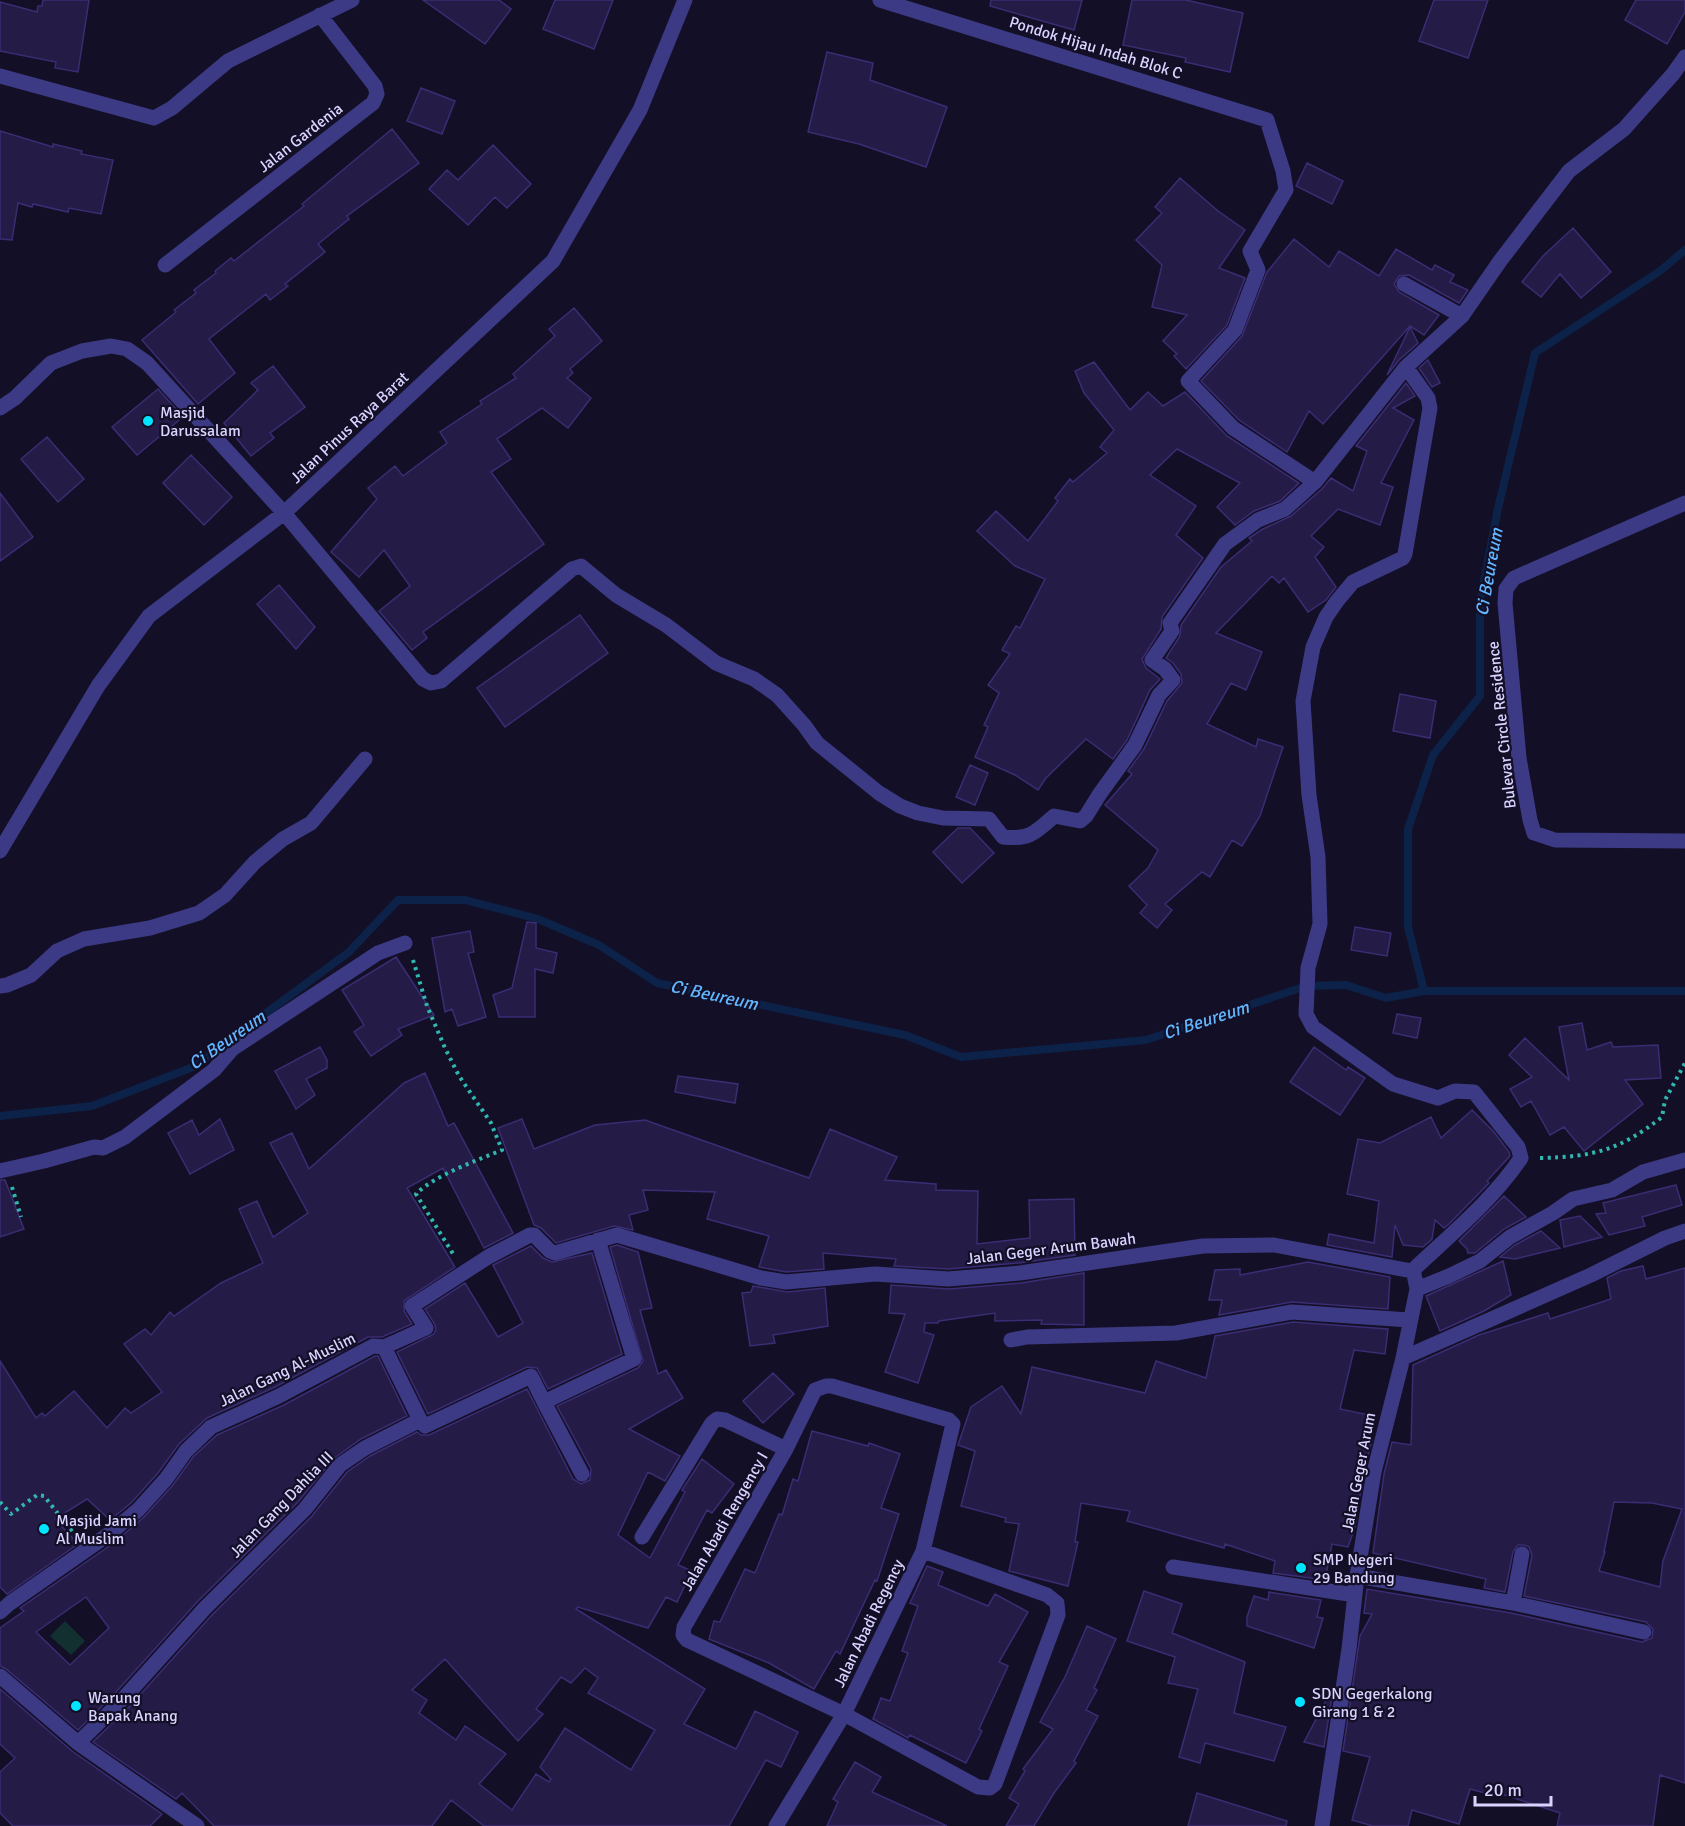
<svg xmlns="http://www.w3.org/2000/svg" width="1685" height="1826" font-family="Signika,sans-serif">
<rect width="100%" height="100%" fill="#130f26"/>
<path fill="#12302f" d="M 65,1621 L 85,1641 L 71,1655 L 50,1636 Z"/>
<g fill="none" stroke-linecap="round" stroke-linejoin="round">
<path stroke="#0c2248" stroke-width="8" d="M 1424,991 L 1685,991
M 0,1116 L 92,1106 L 193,1067 L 349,952 L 398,900 L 465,900 L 538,919 L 599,945 L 657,983 L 905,1035 L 961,1057 L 1146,1040 L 1306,986 L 1346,985 L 1386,998 L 1424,991 L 1408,927 L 1408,829 L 1433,755 L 1480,696 L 1480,602 L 1498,508 L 1535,353 L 1660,271 L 1685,250"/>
</g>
<path fill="#241b47" stroke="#3b2d73" stroke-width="1.5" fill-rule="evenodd" d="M 43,0 L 89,0 L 78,72 L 55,68 L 56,62 L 0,51 L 0,2 L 37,12 L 38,6 L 42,6 Z
M 423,0 L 499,0 L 511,9 L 485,44 Z
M 555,0 L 613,0 L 594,49 L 543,29 Z
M 991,0 L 1082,0 L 1074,30 L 990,6 Z
M 1132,0 L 1186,0 L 1243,13 L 1230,72 L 1185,62 L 1186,58 L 1123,45 Z
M 1434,0 L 1488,0 L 1468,58 L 1419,41 Z
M 1636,0 L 1685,0 L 1685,12 L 1667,44 L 1625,20 Z
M 827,52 L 873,63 L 870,80 L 947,107 L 926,167 L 859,144 L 808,132 Z
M 421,88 L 455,101 L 442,134 L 407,121 Z
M 392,129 L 419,163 L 347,216 L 349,219 L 318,244 L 325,252 L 285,284 L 288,286 L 270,300 L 266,294 L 209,339 L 235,373 L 198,404 L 142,340 L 176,312 L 174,310 L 196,293 L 194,290 L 216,273 L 215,271 L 231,258 L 234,261 L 304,206 L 302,204 Z
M 0,131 L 53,147 L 53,144 L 82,151 L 81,154 L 113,160 L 101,214 L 69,208 L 68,212 L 33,204 L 32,207 L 18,203 L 12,240 L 0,239 Z
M 493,145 L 531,184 L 507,208 L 495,197 L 468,225 L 429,189 L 447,170 L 458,180 Z
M 1307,163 L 1343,181 L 1332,204 L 1296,186 Z
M 1180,178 L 1218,211 L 1245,230 L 1219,268 L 1245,278 L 1227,325 L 1186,369 L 1174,356 L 1177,354 L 1163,341 L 1187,315 L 1152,307 L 1162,265 L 1136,240 L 1162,213 L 1155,207 Z
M 1573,228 L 1611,272 L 1581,298 L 1560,274 L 1541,297 L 1522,282 L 1543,256 Z
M 1294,239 L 1329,267 L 1339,251 L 1379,276 L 1396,249 L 1432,270 L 1435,265 L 1454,275 L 1450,282 L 1468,290 L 1459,303 L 1409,275 L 1399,276 L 1394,284 L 1399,292 L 1439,315 L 1424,335 L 1410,326 L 1323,424 L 1309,411 L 1287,452 L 1239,420 L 1201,381 L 1242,336 L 1267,272 Z
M 574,308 L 602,341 L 570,369 L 573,373 L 567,378 L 591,398 L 568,428 L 542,408 L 497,439 L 511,459 L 491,472 L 544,544 L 423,632 L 427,638 L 412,650 L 379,611 L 410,586 L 384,550 L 359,577 L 331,552 L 377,499 L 368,488 L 395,466 L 403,476 L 447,443 L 440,432 L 482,404 L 480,401 L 516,378 L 513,374 L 555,336 L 549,329 Z
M 1410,327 L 1418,343 L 1399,360 L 1387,375 Z
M 1428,360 L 1440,383 L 1432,387 L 1419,368 Z
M 1094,362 L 1130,410 L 1148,392 L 1163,406 L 1185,392 L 1227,436 L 1299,483 L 1280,501 L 1254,511 L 1235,525 L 1217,507 L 1240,483 L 1177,449 L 1150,475 L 1196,506 L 1176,535 L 1203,558 L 1162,617 L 1161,629 L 1142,659 L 1146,668 L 1160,679 L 1150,690 L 1127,740 L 1113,759 L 1086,739 L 1046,778 L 1038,790 L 1015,775 L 975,757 L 988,727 L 984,725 L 999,693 L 988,685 L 1010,654 L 1002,650 L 1016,626 L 1020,628 L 1045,579 L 1015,566 L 977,531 L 996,511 L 1028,541 L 1058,501 L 1055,498 L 1070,479 L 1073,482 L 1107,453 L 1100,447 L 1114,430 L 1084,393 L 1075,371 Z
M 273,366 L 305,407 L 270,433 L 274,438 L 251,456 L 224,423 L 258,390 L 251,383 Z
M 1406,383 L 1415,396 L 1393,408 L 1414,420 L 1381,483 L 1393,487 L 1380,525 L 1338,509 L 1311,536 L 1324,547 L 1315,557 L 1336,587 L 1326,600 L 1308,612 L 1284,578 L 1279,583 L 1272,576 L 1216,633 L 1262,652 L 1246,690 L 1231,683 L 1207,724 L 1256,747 L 1258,739 L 1283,747 L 1260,816 L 1242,846 L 1232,840 L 1210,877 L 1202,872 L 1165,904 L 1172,910 L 1157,928 L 1140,913 L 1147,905 L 1129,886 L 1148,868 L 1158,850 L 1105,805 L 1132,774 L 1128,771 L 1144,749 L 1167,701 L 1182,683 L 1181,674 L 1173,663 L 1166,658 L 1180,636 L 1181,625 L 1221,567 L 1252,541 L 1249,538 L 1263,529 L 1291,516 L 1322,489 L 1331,478 L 1353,491 L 1367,451 L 1356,446 Z
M 158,389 L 183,417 L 137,455 L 112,427 Z
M 47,437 L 84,479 L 58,502 L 21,459 Z
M 191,455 L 232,497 L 204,525 L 163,483 Z
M 0,493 L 33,537 L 0,561 Z
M 279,585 L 315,627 L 296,649 L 257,604 Z
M 580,615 L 608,653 L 505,727 L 477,688 Z
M 1400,694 L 1436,701 L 1430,738 L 1393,731 Z
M 970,765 L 988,773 L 975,805 L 956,797 Z
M 958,828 L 970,828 L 994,853 L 962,883 L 933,852 Z
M 527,922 L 536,923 L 536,948 L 557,953 L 553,973 L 535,969 L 535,1017 L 499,1017 L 493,995 L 512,988 Z
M 1355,927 L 1391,933 L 1387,956 L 1351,950 Z
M 470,931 L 474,952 L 468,953 L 486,1017 L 458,1026 L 452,1009 L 445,1012 L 432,938 Z
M 396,957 L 434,1015 L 398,1029 L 402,1035 L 371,1056 L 354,1032 L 364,1025 L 342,990 Z
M 1397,1014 L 1421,1018 L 1417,1038 L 1393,1033 Z
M 1582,1023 L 1587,1050 L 1611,1042 L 1613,1047 L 1658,1045 L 1661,1078 L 1625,1080 L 1643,1104 L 1584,1151 L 1564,1127 L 1550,1135 L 1531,1101 L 1521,1107 L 1510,1089 L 1532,1077 L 1509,1055 L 1525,1038 L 1569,1080 L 1559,1027 Z
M 320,1047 L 327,1060 L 327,1068 L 306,1079 L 315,1095 L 296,1109 L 275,1071 Z
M 1314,1047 L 1346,1070 L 1348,1067 L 1365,1078 L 1340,1115 L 1290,1082 Z
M 425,1073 L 448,1126 L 454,1123 L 513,1233 L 484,1248 L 443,1168 L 407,1188 L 455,1267 L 404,1301 L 404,1311 L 412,1324 L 382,1337 L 368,1337 L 275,1387 L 207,1418 L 179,1444 L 158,1473 L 131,1503 L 110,1520 L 87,1499 L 55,1519 L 78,1544 L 7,1594 L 0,1587 L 0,1361 L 36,1418 L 42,1413 L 45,1416 L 74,1391 L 107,1428 L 125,1408 L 131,1413 L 162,1392 L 124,1344 L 145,1329 L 151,1335 L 170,1312 L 174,1316 L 221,1283 L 263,1263 L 239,1209 L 257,1201 L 273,1237 L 308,1213 L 270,1143 L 292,1133 L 309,1169 L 404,1083 Z
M 678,1076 L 738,1084 L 735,1103 L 675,1092 Z
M 1472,1110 L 1494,1132 L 1509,1152 L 1510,1156 L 1487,1181 L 1489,1183 L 1449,1224 L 1444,1228 L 1435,1220 L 1432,1239 L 1423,1247 L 1403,1245 L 1395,1225 L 1392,1257 L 1327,1245 L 1329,1234 L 1374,1243 L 1379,1201 L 1347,1194 L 1358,1139 L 1380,1143 L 1431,1117 L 1441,1138 Z
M 220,1119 L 234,1150 L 190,1174 L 168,1133 L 192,1120 L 199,1135 Z
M 522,1119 L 534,1149 L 595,1125 L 645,1120 L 809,1178 L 830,1129 L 897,1157 L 885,1180 L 936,1184 L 936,1190 L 978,1191 L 977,1244 L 1030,1238 L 1029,1200 L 1074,1199 L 1075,1255 L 1019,1263 L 948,1269 L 894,1266 L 896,1259 L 823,1253 L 824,1269 L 786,1272 L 759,1267 L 769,1236 L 707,1219 L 715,1192 L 643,1190 L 648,1210 L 629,1215 L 633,1230 L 614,1226 L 556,1243 L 541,1228 L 534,1225 L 498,1128 Z
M 0,1180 L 5,1180 L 24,1229 L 0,1237 Z
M 1676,1185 L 1682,1205 L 1642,1217 L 1645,1226 L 1609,1235 L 1596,1214 L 1606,1213 L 1603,1203 Z
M 1504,1196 L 1526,1217 L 1504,1229 L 1475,1253 L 1468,1253 L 1467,1249 L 1459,1241 Z
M 1580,1216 L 1602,1237 L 1564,1247 L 1560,1220 Z
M 1541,1231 L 1560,1248 L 1515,1259 L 1500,1257 L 1515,1245 Z
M 617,1245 L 638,1252 L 652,1308 L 640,1310 L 658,1374 L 666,1370 L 683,1398 L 629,1429 L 680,1456 L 665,1481 L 648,1472 L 618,1535 L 650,1558 L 685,1492 L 682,1490 L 702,1459 L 734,1484 L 712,1513 L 707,1510 L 678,1565 L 692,1571 L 677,1602 L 666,1597 L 648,1628 L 578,1607 L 576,1609 L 705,1689 L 684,1724 L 736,1749 L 755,1711 L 798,1732 L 781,1767 L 766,1760 L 729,1826 L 484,1826 L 451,1800 L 432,1826 L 214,1826 L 182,1793 L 176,1799 L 93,1742 L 130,1706 L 212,1615 L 312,1516 L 347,1472 L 370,1456 L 417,1432 L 421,1435 L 429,1435 L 527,1389 L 573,1479 L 581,1484 L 590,1480 L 591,1469 L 557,1406 L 638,1368 L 643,1361 L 610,1247 ZM 445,1659 L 518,1741 L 543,1714 L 536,1709 L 561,1677 L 571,1683 L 585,1668 L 598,1678 L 588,1693 L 655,1730 L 631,1770 L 565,1728 L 540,1767 L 551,1779 L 549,1782 L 536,1774 L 512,1810 L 479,1784 L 506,1754 L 465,1726 L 456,1740 L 419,1713 L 427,1700 L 412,1690 Z
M 531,1246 L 543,1258 L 552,1262 L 592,1253 L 622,1354 L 548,1389 L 537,1368 L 527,1367 L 428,1414 L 397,1352 L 434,1334 L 436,1329 L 434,1323 L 425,1309 L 465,1283 L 498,1337 L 523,1323 L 493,1265 Z
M 1503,1261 L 1511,1295 L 1484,1311 L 1440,1331 L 1426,1296 Z
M 1308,1262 L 1390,1277 L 1388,1309 L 1292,1302 L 1219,1315 L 1222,1300 L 1209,1300 L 1215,1270 L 1240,1269 L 1240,1275 Z
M 1643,1266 L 1646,1279 L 1685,1268 L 1685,1783 L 1660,1775 L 1653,1826 L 1557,1826 L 1560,1813 L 1486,1789 L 1485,1793 L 1470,1789 L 1459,1824 L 1412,1810 L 1408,1826 L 1373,1826 L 1352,1820 L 1370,1757 L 1343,1751 L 1360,1636 L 1372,1614 L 1364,1613 L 1367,1589 L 1511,1613 L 1642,1642 L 1652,1638 L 1653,1629 L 1646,1622 L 1524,1596 L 1532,1555 L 1529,1547 L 1524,1545 L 1518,1545 L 1513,1552 L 1505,1592 L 1484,1588 L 1486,1579 L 1373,1553 L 1384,1474 L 1392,1442 L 1411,1445 L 1413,1365 L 1479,1335 L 1548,1313 L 1550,1319 L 1611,1299 L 1607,1278 L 1621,1271 ZM 1614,1502 L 1652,1503 L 1682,1509 L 1663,1561 L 1660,1587 L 1599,1571 L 1605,1552 L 1604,1552 Z
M 1084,1273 L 1084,1325 L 1041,1324 L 1042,1320 L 995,1321 L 995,1313 L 939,1321 L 938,1323 L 925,1323 L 924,1332 L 934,1335 L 918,1383 L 885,1372 L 905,1314 L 889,1313 L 891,1285 L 949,1289 L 1021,1283 Z
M 753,1286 L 787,1292 L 825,1288 L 828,1326 L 773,1335 L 775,1343 L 750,1346 L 742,1293 L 751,1292 Z
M 1293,1322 L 1388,1329 L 1385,1354 L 1354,1350 L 1340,1409 L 1374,1416 L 1369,1439 L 1372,1440 L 1364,1470 L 1355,1527 L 1348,1547 L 1332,1544 L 1325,1580 L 1273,1573 L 1275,1561 L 1225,1544 L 1224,1548 L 1127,1521 L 1130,1511 L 1081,1503 L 1075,1542 L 1078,1542 L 1068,1586 L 1009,1571 L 1019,1524 L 1005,1522 L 1006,1518 L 961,1506 L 975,1451 L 958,1445 L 971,1407 L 1002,1386 L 1021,1414 L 1032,1367 L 1145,1393 L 1156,1361 L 1206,1378 L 1215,1336 Z
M 375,1356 L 378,1356 L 407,1416 L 361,1439 L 333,1459 L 298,1502 L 198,1601 L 116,1692 L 78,1730 L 6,1669 L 0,1666 L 0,1628 L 24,1611 L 20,1608 L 115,1542 L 144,1517 L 173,1485 L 193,1457 L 217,1435 L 284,1405 ZM 86,1597 L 109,1628 L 70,1665 L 36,1632 Z
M 773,1373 L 794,1394 L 763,1423 L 743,1401 Z
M 812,1431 L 868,1446 L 869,1443 L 900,1454 L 881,1508 L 899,1514 L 877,1581 L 875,1580 L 840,1654 L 836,1651 L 814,1689 L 769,1663 L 709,1639 L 714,1621 L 720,1622 L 745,1569 L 755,1573 L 779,1514 L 782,1515 L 793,1479 L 798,1481 Z
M 927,1566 L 943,1572 L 938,1585 L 988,1606 L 995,1594 L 1028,1612 L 999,1662 L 1008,1666 L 979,1729 L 982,1731 L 966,1763 L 910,1735 L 908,1738 L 873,1719 L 881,1698 L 890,1701 L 908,1653 L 902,1651 L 918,1606 L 910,1603 Z
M 1144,1591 L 1182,1604 L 1172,1633 L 1245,1662 L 1234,1713 L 1286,1727 L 1274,1761 L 1205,1743 L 1200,1763 L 1179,1757 L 1198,1689 L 1168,1683 L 1175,1657 L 1127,1641 Z
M 1269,1592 L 1321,1600 L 1317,1617 L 1323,1618 L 1314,1648 L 1247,1626 L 1247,1617 L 1254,1596 L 1268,1600 Z
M 1087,1626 L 1116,1639 L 1094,1688 L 1097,1690 L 1086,1710 L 1098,1716 L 1074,1761 L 1076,1763 L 1054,1793 L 1034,1826 L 1006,1826 L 1019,1804 L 1009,1798 L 1025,1771 L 1023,1769 L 1053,1729 L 1040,1722 L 1065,1677 Z
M 0,1689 L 72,1751 L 162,1814 L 150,1826 L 13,1826 L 0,1813 L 0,1772 L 15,1758 L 0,1744 Z
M 1329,1695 L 1332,1696 L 1324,1747 L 1304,1742 Z
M 855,1762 L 881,1777 L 872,1792 L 947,1826 L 827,1826 L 838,1802 L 833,1799 Z
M 1197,1793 L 1287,1821 L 1286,1826 L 1188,1826 Z"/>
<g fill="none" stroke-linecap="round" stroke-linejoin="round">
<path stroke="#2fb8b0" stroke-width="4" stroke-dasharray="3 4.5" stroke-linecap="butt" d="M 413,960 L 427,1006 L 445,1048 L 459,1076 L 491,1123 L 502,1150 C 478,1160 435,1175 416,1194 L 455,1257
M 1540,1158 C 1593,1157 1620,1150 1662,1117 L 1665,1100 L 1685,1063
M 12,1187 L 21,1217
M 0,1502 L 11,1514 L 37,1495 L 44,1496 L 75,1535"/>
<path stroke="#3d3a85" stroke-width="15" d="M 880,0 L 1267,120 L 1283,171 L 1286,190 L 1250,251 L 1258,270 L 1235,330 L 1188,381 L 1233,428 L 1315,482
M 0,76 L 154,118 L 172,108 L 228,61 L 352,0
M 165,265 L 373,103 L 377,94 L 375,86 L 320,15
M 1404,284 L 1462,316
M 1406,367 L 1428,398 L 1430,408 L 1405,554 L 1403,558 L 1353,582 L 1337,601 L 1326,617 L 1313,647 L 1303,701 L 1309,795 L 1318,857 L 1320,924 L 1308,968 L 1306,1014 L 1313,1027 L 1393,1084 L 1438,1098 L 1455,1091 L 1474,1092 L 1518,1147 L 1521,1158 C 1492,1201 1450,1235 1412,1271
M 0,408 L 15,398 L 51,363 L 82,351 L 111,346 L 127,349 L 147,363 L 284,513 L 423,679 L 431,683 L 441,681 L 572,569 L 581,566 L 616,595 L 666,625 L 716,663 L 754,679 L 777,695 L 804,725 L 817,743 L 879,793 L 900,806 L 918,813 L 943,818 L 989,819 L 1003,837 C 1029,840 1035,833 1054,816 L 1080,821 L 1086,816 L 1099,795 L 1135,745 L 1159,695 L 1173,680 L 1165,669 L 1152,660 L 1172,631 L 1170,623 L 1225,544 L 1258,520 L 1285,509 L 1315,482 L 1406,367 L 1462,316 L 1500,261 L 1569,171 L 1624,129 L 1673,74 L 1685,57
M 1685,503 L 1514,578 L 1506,589 L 1505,603 L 1519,758 L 1530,820 L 1534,833 L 1555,840 L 1685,841
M 0,851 L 98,686 L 149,616 L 284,513 L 553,261 L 640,110 L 685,0
M 0,986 L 7,985 L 31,975 L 57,951 L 84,939 L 150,928 L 199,913 L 225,895 L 255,862 L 283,839 L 311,823 L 365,759
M 0,1171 L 44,1161 L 94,1147 L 103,1148 L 125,1137 L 214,1070 L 232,1049 L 378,953 L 405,943
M 1417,1289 L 1449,1276 L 1480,1261 L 1510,1237 L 1553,1213 L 1573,1199 L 1612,1190 L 1643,1172 L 1685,1160
M 1011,1340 L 1027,1337 L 1176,1333 L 1292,1312 L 1409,1320
M 384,1347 L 420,1420
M 1403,1358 L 1591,1275 L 1665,1238 L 1685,1231
M 544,1402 L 582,1474
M 642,1537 L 712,1423 L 717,1419 L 725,1420 L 786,1449
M 1173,1567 L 1355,1595
M 1357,1576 L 1513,1603 L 1522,1554
M 1513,1603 L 1644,1632
M 0,1612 L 10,1603 L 109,1534 L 138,1510 L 166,1479 L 186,1451 L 211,1427 L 279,1396 L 373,1346 L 384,1347 L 426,1328 L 412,1306 L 488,1257 L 530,1235 L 534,1235 L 550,1251 L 555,1253 L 617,1235 L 761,1278 L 786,1282 L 875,1274 L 948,1279 L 1020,1273 L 1203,1246 L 1274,1245 L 1412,1271
M 0,1676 L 78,1743 L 197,1826
M 78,1743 L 123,1699 L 205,1608 L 305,1509 L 340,1465 L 365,1448 L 420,1420 L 425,1426 L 531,1376 L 544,1402 L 634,1359 L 598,1240
M 776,1826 L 844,1714 L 923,1551 L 953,1424 L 949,1420 L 832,1386 L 826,1386 L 815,1390 L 786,1449 L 684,1627 L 683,1635 L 687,1640 L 844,1714 L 978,1787 L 990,1788 L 995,1784 L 1058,1615 L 1057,1603 L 1047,1595 L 923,1551
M 1322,1826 L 1349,1649 L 1357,1576 L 1374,1472 L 1403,1358 L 1417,1289 L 1414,1274 L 1412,1271"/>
</g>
<g fill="#00e5ff" stroke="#130f26" stroke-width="2">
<circle cx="148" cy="421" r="6"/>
<circle cx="44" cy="1529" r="6"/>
<circle cx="1301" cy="1568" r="6"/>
<circle cx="1300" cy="1702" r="6"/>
<circle cx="76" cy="1706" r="6"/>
</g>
<g text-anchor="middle" stroke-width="4.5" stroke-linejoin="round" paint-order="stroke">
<g font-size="16" fill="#d9d4ff" stroke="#130f26">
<text transform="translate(1096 47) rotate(17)" y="6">Pondok Hijau Indah Blok C</text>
<text transform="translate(300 137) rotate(-38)" y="6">Jalan Gardenia</text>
<text transform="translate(349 427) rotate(-43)" y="6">Jalan Pinus Raya Barat</text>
<text transform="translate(1501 725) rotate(-96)" y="6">Bulevar Circle Residence</text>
<text transform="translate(1051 1248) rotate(-7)" y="6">Jalan Geger Arum Bawah</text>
<text transform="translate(287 1369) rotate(-26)" y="6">Jalan Gang Al-Muslim</text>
<text transform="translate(1358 1472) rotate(-79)" y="6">Jalan Geger Arum</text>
<text transform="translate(281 1504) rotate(-46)" y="6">Jalan Gang Dahlia III</text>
<text transform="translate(724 1521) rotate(-60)" y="6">Jalan Abadi Rengency I</text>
<text transform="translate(868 1623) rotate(-64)" y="6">Jalan Abadi Regency</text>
</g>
<g font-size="16" fill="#d9d4ff" stroke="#130f26" text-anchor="start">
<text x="160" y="418">Masjid<tspan x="160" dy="18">Darussalam</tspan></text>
<text x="56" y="1526">Masjid Jami<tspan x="56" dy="18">Al Muslim</tspan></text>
<text x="1313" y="1565">SMP Negeri<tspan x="1313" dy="18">29 Bandung</tspan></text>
<text x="1312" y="1699">SDN Gegerkalong<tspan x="1312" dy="18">Girang 1 &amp; 2</tspan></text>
<text x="88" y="1703">Warung<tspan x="88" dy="18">Bapak Anang</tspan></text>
</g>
<g font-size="18" font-style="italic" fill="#62b6ff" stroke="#130f26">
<text transform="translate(1489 572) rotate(-80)" y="6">Ci Beureum</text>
<text transform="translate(714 995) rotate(12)" y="6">Ci Beureum</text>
<text transform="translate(1206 1020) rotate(-18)" y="6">Ci Beureum</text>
<text transform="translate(227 1040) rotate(-35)" y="6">Ci Beureum</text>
</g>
</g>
<path d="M1475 1796v9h76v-9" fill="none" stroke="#d9d4ff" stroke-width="3"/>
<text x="1484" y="1796" font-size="18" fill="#d9d4ff" stroke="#130f26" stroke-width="4.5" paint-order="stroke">20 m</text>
</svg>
